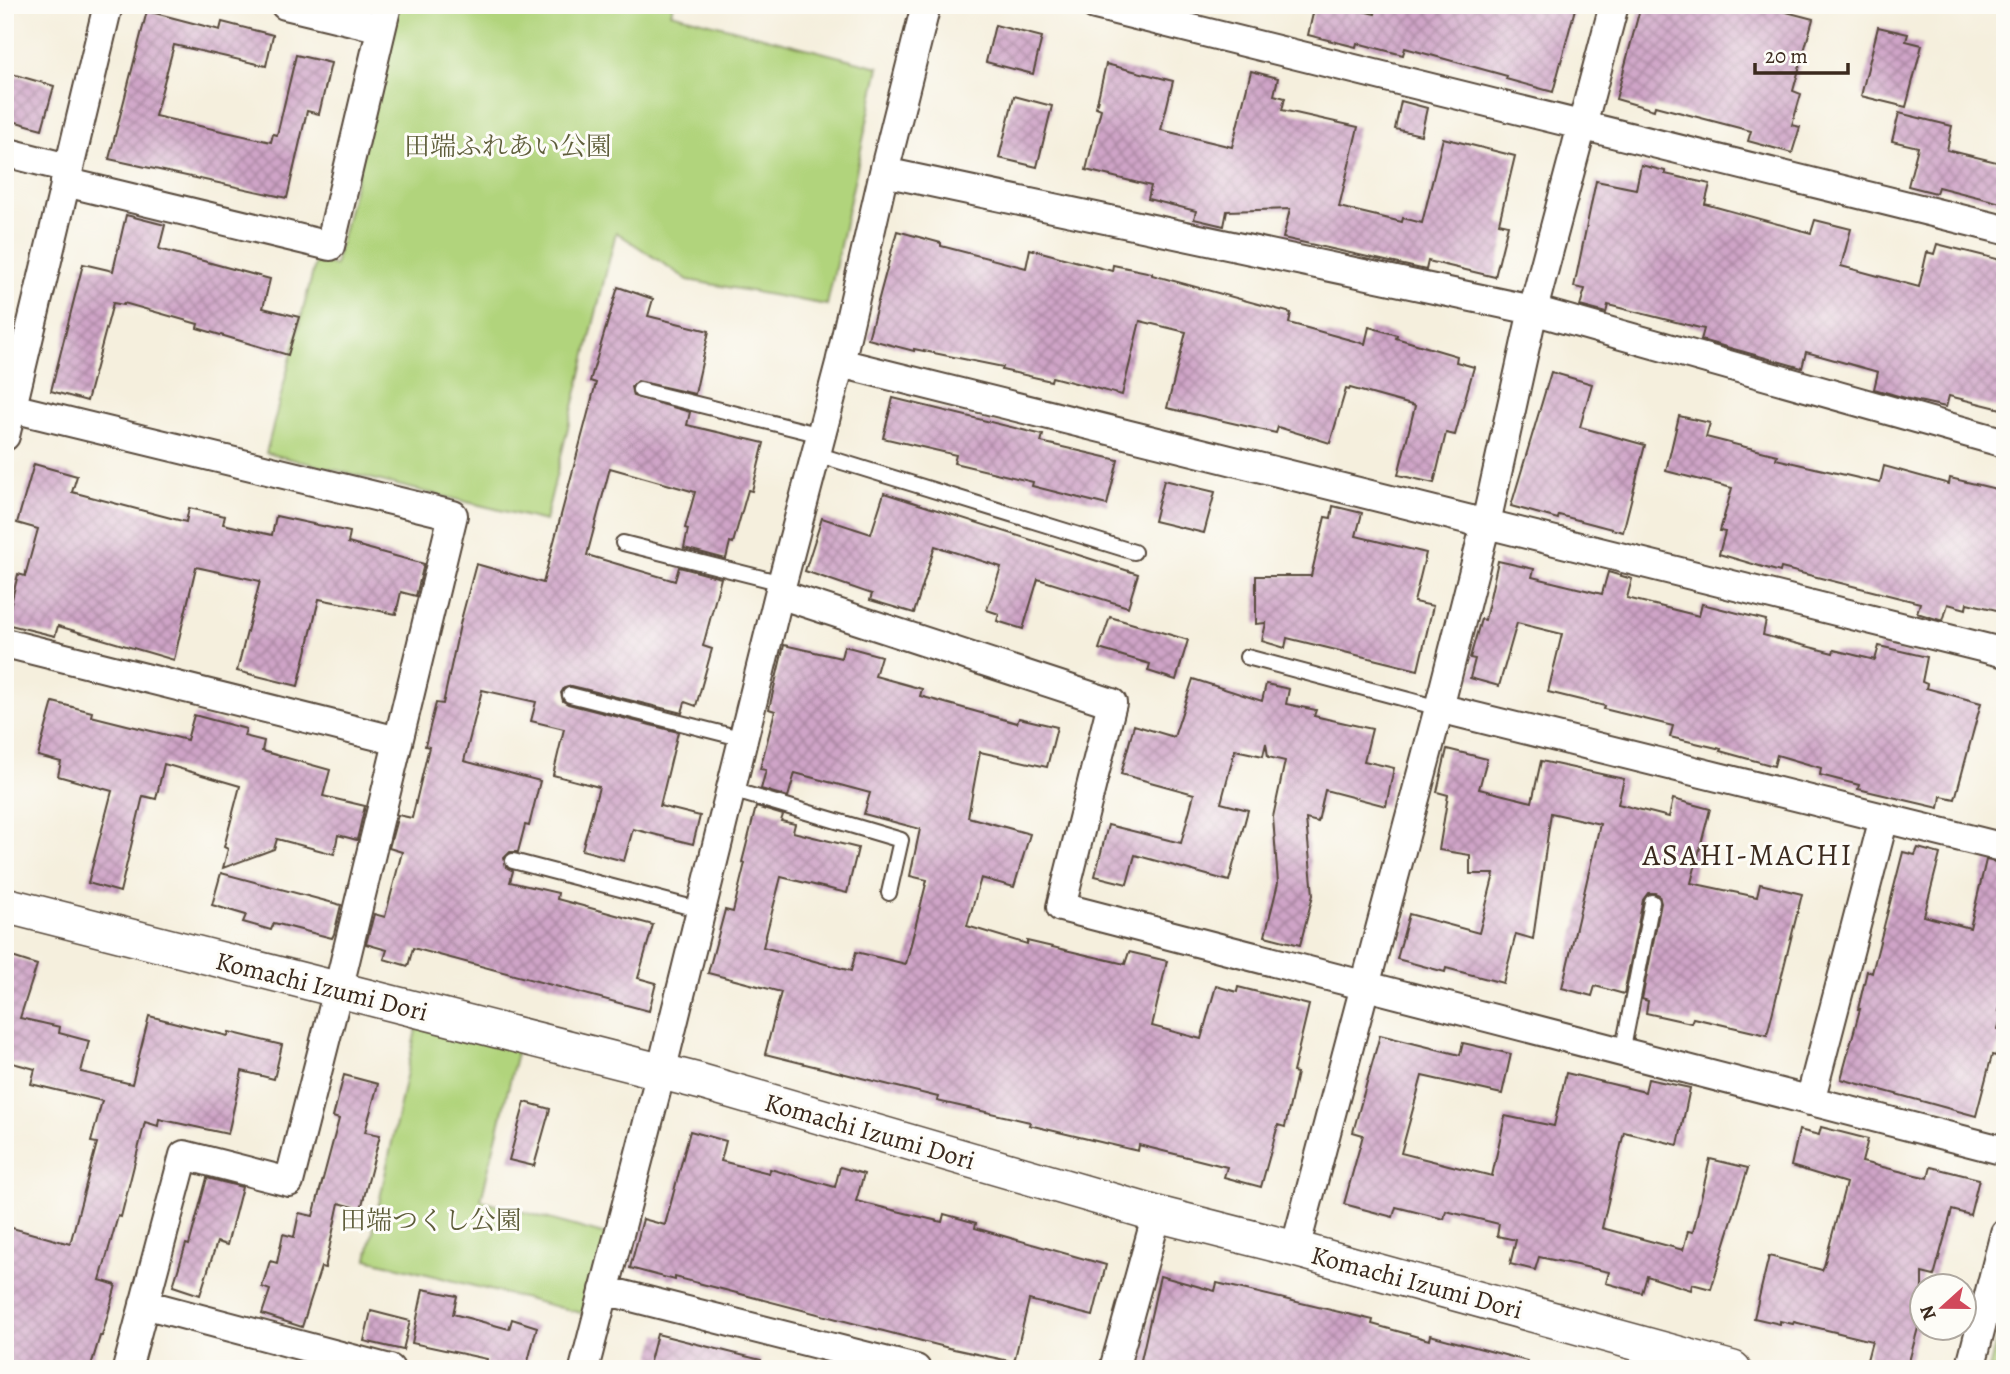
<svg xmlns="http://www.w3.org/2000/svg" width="2010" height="1374" font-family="Alegreya,'Noto Serif JP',serif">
<defs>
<pattern id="building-cross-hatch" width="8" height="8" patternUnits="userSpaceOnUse" patternTransform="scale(1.75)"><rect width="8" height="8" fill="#cfa4c7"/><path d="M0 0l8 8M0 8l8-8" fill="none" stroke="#a986a1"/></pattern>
</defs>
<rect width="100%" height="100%" fill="#fdfcf7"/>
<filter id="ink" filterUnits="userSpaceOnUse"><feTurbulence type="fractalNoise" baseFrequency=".0143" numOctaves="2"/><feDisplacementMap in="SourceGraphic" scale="14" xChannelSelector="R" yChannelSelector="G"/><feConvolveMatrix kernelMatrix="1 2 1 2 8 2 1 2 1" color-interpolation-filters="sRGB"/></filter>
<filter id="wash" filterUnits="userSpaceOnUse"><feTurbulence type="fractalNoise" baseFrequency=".00686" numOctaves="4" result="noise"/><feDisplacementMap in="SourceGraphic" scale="28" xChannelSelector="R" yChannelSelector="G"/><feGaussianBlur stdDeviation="1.57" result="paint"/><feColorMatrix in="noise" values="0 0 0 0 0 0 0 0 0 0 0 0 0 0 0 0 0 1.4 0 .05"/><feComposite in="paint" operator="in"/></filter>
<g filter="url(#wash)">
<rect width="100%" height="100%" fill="#f5efdd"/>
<path fill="#b1d47c" stroke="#767f4d" stroke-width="2" d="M 399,5 L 673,5 L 671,13 L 879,67 L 827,305 L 688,280 L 616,232 L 545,521 L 266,453 L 316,260 L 335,266 Z
M 420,1011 L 521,1036 L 481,1200 L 617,1238 L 597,1317 L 367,1259 Z
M 2005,1307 L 2005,1369 L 1989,1369 Z"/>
<g id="blocks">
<path fill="url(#building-cross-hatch)" d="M 1315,5 L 1338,5 L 1375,14 L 1377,5 L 1576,5 L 1553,92 L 1506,79 L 1507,76 L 1405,48 L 1403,55 L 1357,43 L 1356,47 L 1308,35 Z
M 1641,5 L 1740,5 L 1765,12 L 1767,7 L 1813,19 L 1793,91 L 1801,94 L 1792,125 L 1800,127 L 1792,153 L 1748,141 L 1751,131 L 1655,106 L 1654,110 L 1616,99 Z
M 147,11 L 220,30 L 222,22 L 273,35 L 266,66 L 174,45 L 155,116 L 271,142 L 273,134 L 277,135 L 296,55 L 331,63 L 319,114 L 307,111 L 287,198 L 109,159 Z
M 995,25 L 1042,37 L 1033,74 L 986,62 Z
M 1878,27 L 1908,34 L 1906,41 L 1922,45 L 1906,107 L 1861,96 Z
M 1106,64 L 1173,81 L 1161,130 L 1232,147 L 1251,71 L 1278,78 L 1274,95 L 1285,98 L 1282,110 L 1358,127 L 1339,207 L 1402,222 L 1403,218 L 1422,223 L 1443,138 L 1515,156 L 1499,223 L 1508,225 L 1495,277 L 1428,261 L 1426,270 L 1283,238 L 1290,209 L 1227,211 L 1224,226 L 1194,219 L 1196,211 L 1148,199 L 1151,186 L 1086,170 L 1101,109 L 1096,107 Z
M 5,72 L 54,86 L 42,129 L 5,119 Z
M 1014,96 L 1052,106 L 1037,167 L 999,158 Z
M 1401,101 L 1427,108 L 1421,135 L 1395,129 Z
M 1899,113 L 1952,126 L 1947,150 L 2005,164 L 2005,204 L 1938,187 L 1936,193 L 1908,186 L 1918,147 L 1892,141 Z
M 1641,165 L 1665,171 L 1665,174 L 1710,184 L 1705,204 L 1811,233 L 1815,220 L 1851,229 L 1841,266 L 1919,287 L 1927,252 L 1934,254 L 1937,244 L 2005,261 L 2005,410 L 1949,396 L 1946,407 L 1909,399 L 1874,389 L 1878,372 L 1806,352 L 1802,368 L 1701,340 L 1704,329 L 1608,305 L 1606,313 L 1580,306 L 1585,289 L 1574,287 L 1596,181 L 1636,189 Z
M 126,215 L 165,225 L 159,249 L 270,279 L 263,308 L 299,317 L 288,355 L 197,328 L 198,324 L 124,303 L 124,305 L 113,303 L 87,401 L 51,391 L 83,264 L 113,271 Z
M 897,231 L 941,243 L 941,246 L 1026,268 L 1030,249 L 1112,271 L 1113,265 L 1152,273 L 1152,275 L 1291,313 L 1289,323 L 1365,344 L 1369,327 L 1397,335 L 1396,338 L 1457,356 L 1456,362 L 1474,367 L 1455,435 L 1446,433 L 1434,483 L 1398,475 L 1415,406 L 1350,388 L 1349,390 L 1346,389 L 1330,443 L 1278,427 L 1276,433 L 1167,408 L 1186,332 L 1140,321 L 1122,395 L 1052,377 L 1051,381 L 1002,370 L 1003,367 L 914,349 L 914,351 L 868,339 Z
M 618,287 L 653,299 L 648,316 L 709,331 L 695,394 L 638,381 L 631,387 L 633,396 L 690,412 L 687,425 L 764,443 L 752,491 L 748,490 L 733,543 L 730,542 L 726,559 L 684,548 L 688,529 L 685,528 L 695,492 L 610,468 L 587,555 L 675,581 L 679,567 L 721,578 L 703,646 L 712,649 L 696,706 L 685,702 L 682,713 L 572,686 L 564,688 L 561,693 L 563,701 L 568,704 L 678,732 L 660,806 L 700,816 L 693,844 L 633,829 L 624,861 L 582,850 L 599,787 L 553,775 L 564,729 L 531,721 L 536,702 L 482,690 L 464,761 L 540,781 L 529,826 L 525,825 L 518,852 L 510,852 L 504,858 L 506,867 L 513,871 L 510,882 L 558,893 L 557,899 L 653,925 L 638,978 L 656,983 L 649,1011 L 413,948 L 408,966 L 384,959 L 387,950 L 366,944 L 374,914 L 385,917 L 402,852 L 389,848 L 398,815 L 412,818 L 429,747 L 425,746 L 436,703 L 443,704 L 461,620 L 476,564 L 543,583 L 596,383 L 590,381 Z
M 1551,372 L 1592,384 L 1580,427 L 1645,445 L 1623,532 L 1559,515 L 1558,519 L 1511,506 Z
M 893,398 L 1043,435 L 1041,442 L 1118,460 L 1107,505 L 1032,486 L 1033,482 L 954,463 L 956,455 L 883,438 Z
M 1679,416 L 1710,423 L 1706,437 L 1777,455 L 1776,459 L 1880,483 L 1884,466 L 1949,484 L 1950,478 L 2005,491 L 2005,612 L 1967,603 L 1966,609 L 1948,604 L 1943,621 L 1917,613 L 1920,603 L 1781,568 L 1780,572 L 1719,554 L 1725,532 L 1720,531 L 1732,488 L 1666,471 Z
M 34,464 L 77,476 L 72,492 L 186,522 L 189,508 L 225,516 L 223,524 L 272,535 L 276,516 L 350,532 L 348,543 L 424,564 L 416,596 L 401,592 L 396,614 L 319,599 L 298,686 L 237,671 L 260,581 L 196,567 L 174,660 L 58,626 L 55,636 L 6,624 L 18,574 L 25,576 L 38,529 L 17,523 Z
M 1164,480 L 1215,492 L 1204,533 L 1154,521 Z
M 884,493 L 1138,574 L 1128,607 L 1038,579 L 1023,629 L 997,621 L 999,614 L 987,610 L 1001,567 L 935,546 L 914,613 L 870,600 L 872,594 L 805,571 L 822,518 L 871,534 Z
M 1333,506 L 1362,513 L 1356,536 L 1426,553 L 1414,602 L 1433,606 L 1418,670 L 1287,638 L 1285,648 L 1262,641 L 1266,623 L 1256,624 L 1256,576 L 1311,576 L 1325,517 L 1331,518 Z
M 1498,561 L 1534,569 L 1532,577 L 1602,594 L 1608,572 L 1632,579 L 1627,598 L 1699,616 L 1702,604 L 1766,620 L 1763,635 L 1833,653 L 1834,650 L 1875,660 L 1879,646 L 1927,657 L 1922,682 L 1927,684 L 1926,688 L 1981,703 L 1955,799 L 1941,796 L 1939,808 L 1858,789 L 1859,785 L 1820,775 L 1821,768 L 1777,755 L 1774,766 L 1720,751 L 1721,749 L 1670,737 L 1673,726 L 1604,709 L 1605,706 L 1548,692 L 1562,634 L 1517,623 L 1499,686 L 1470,678 L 1475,659 L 1470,658 L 1481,619 L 1485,620 Z
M 1110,617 L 1188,640 L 1176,680 L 1148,671 L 1150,664 L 1099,649 Z
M 784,645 L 841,658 L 844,646 L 881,656 L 875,676 L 922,689 L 920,696 L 1017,723 L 1019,718 L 1057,727 L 1047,767 L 980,752 L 968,817 L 1030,834 L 1014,887 L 981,878 L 967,926 L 1027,944 L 1027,941 L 1125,964 L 1129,952 L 1167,961 L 1152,1026 L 1201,1039 L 1216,986 L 1237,992 L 1238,987 L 1309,1005 L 1293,1072 L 1297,1073 L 1285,1127 L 1278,1125 L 1261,1187 L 1224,1177 L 1227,1167 L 1139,1145 L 1138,1151 L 1029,1125 L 1030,1122 L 937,1101 L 938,1097 L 765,1054 L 781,992 L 708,973 L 725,910 L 733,912 L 745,863 L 742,862 L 756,807 L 783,815 L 781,821 L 795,824 L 793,832 L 858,848 L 847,893 L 781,877 L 763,947 L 851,971 L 856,952 L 906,964 L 927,880 L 910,876 L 920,829 L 864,814 L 870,793 L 795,773 L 788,797 L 761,789 L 766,770 L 760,769 L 775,711 L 769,709 Z
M 1193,679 L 1262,701 L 1266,684 L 1289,689 L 1286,704 L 1316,710 L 1314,716 L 1372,729 L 1364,761 L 1394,768 L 1386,806 L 1325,790 L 1318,822 L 1306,819 L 1313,895 L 1300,945 L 1265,936 L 1278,883 L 1273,817 L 1285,761 L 1268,757 L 1266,743 L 1263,756 L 1235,750 L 1221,803 L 1248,810 L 1229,881 L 1135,855 L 1127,884 L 1095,876 L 1108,825 L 1181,843 L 1194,794 L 1121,774 L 1134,725 L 1174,737 Z
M 53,702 L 92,712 L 91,716 L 187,740 L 194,715 L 246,729 L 244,736 L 264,741 L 262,751 L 330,770 L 323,796 L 365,806 L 357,840 L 338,835 L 334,854 L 277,839 L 274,849 L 223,868 L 228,849 L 224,847 L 240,786 L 164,764 L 156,799 L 143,796 L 120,892 L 88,883 L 112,791 L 58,776 L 61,762 L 38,756 Z
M 1447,749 L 1487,759 L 1479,789 L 1532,802 L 1541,761 L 1624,779 L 1618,804 L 1669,817 L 1673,799 L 1710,809 L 1691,883 L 1757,897 L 1760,884 L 1802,894 L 1767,1035 L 1693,1018 L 1691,1023 L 1646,1013 L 1648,1001 L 1642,999 L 1661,903 L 1659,895 L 1655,893 L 1648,893 L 1643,900 L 1624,994 L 1595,986 L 1592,996 L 1562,988 L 1600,824 L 1551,813 L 1533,939 L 1516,934 L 1503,983 L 1446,968 L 1445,972 L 1397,959 L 1409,914 L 1479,933 L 1494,874 L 1470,874 L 1470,855 L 1439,850 L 1448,795 L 1437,792 Z
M 1918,848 L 1940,854 L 1924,916 L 1970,928 L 1986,860 L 2005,864 L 2005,986 L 1998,1011 L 2003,1012 L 1998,1029 L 2003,1030 L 1996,1056 L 1992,1055 L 1976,1116 L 1841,1079 L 1860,1009 L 1858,1009 L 1867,971 L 1872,973 L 1903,852 L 1915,855 Z
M 221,873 L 341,905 L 334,934 L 332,938 L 274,923 L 271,930 L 243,922 L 246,915 L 212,905 Z
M 12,957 L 37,965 L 20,1018 L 60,1027 L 59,1033 L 89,1041 L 81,1072 L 132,1084 L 149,1016 L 228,1036 L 229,1032 L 282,1045 L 274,1079 L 242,1071 L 228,1134 L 159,1119 L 158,1126 L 145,1122 L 121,1217 L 118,1216 L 100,1280 L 116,1285 L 102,1336 L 100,1336 L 90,1369 L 5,1369 L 5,1226 L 70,1244 L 97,1143 L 91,1142 L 102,1101 L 31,1084 L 35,1069 L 5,1061 L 5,977 Z
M 1380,1035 L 1460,1055 L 1463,1043 L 1511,1054 L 1502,1094 L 1422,1076 L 1401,1153 L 1492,1176 L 1505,1116 L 1554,1126 L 1566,1073 L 1645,1092 L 1648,1079 L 1690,1088 L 1678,1145 L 1624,1132 L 1602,1228 L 1683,1250 L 1688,1231 L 1693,1232 L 1710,1159 L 1748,1168 L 1711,1289 L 1692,1284 L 1691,1290 L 1647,1276 L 1642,1293 L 1606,1283 L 1609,1272 L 1539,1257 L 1535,1270 L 1510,1264 L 1516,1240 L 1497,1236 L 1499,1224 L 1446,1211 L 1444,1219 L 1396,1207 L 1393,1217 L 1344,1204 L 1363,1135 L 1353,1132 Z
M 344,1075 L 378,1084 L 365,1132 L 380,1135 L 361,1209 L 339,1203 L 325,1268 L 321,1267 L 302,1327 L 262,1314 L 270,1290 L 262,1287 L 270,1261 L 277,1263 L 283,1234 L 294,1237 L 299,1213 L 313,1216 L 339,1119 L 333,1117 Z
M 525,1102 L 550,1109 L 534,1166 L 509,1160 Z
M 1821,1127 L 1868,1139 L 1862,1162 L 1928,1178 L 1931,1167 L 1979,1179 L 1970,1215 L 1952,1210 L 1934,1276 L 1922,1273 L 1922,1313 L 1907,1369 L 1867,1360 L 1872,1341 L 1794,1322 L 1793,1324 L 1780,1321 L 1780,1324 L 1754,1318 L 1769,1256 L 1822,1270 L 1824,1266 L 1846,1183 L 1791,1166 L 1799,1130 L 1819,1135 Z
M 690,1131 L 726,1141 L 721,1161 L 769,1173 L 770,1169 L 835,1187 L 840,1167 L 864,1174 L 856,1201 L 942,1222 L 944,1214 L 976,1223 L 975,1228 L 1106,1265 L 1093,1316 L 1029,1300 L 1014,1362 L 949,1348 L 675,1277 L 675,1280 L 630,1268 L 643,1219 L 665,1225 Z
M 207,1178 L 242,1187 L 227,1245 L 217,1242 L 200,1295 L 173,1286 L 186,1244 L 189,1245 Z
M 1160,1276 L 1215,1291 L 1217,1283 L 1373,1320 L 1372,1324 L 1429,1340 L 1430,1335 L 1527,1361 L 1526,1369 L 1139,1369 Z
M 423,1289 L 457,1296 L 453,1314 L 509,1329 L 512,1319 L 537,1327 L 526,1369 L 484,1369 L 487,1359 L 412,1343 Z
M 371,1311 L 410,1321 L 403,1350 L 364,1341 Z
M 657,1334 L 761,1360 L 760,1369 L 648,1369 Z"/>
</g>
</g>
<g filter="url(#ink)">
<use href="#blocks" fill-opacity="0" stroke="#57483b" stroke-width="2"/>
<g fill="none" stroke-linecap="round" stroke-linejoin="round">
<g stroke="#57483b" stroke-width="18">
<path id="service" d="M 640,390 L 821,435
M 816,454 L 1134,552
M 623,543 L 782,583
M 1247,657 L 1439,708
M 570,695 L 744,739
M 732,790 L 901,840 L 889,893
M 513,861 L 701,910
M 1622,1053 L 1652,902"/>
</g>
<g stroke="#57483b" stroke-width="32">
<path id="minor" d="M 285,5 L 381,28
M 1095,5 L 2005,230
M 5,152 L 68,168
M 884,172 L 1533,310 L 2005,443
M 65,182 L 330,246 L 387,5
M 840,363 L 2005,653
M 12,408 L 453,515 L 338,990 L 289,1182 L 184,1155 L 127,1369
M 5,436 L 108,5
M 779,594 L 1112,703 L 1061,907 L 2005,1151
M 5,643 L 398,741
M 1439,708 L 2005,848
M 1810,1101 L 1884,818
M 1295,1249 L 1439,708 L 1486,523 L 1533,310 L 1614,5
M 604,1290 L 916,1369
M 144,1304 L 390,1369
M 584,1369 L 661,1072 L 779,594 L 840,363 L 884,172 L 926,5
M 1114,1369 L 1157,1214
M 1970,1369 L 2005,1233"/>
</g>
<g stroke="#57483b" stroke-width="38">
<path id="tertiary" d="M 5,905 L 702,1082 L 1157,1214 L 1295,1249 L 1733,1369"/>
</g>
<use href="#service" stroke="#fff" stroke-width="14"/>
<use href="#minor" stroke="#fff" stroke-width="28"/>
<use href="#tertiary" stroke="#fff" stroke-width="35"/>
</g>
</g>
<g text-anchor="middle" stroke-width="6" stroke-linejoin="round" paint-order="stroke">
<g font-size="26" fill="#5e5d3a" stroke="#fdfcf7">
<text x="508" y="155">田端ふれあい公園</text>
<text x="431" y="1229">田端つくし公園</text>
</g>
<g font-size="26" fill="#3b2a1e" stroke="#fdfcf7">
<text transform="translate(322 986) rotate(14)" y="9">Komachi Izumi Dori</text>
<text transform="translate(870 1131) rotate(16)" y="9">Komachi Izumi Dori</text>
<text transform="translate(1417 1282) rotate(15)" y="9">Komachi Izumi Dori</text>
</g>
<g font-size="30" letter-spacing="2" fill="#3b2a1e" stroke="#fdfcf7">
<text x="1748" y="865">ASAHI-MACHI</text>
</g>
</g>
<rect width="2010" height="1374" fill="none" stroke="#fdfcf7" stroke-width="28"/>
<g transform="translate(1943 1307) rotate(249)"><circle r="33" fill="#fdfcf7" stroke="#afa8a0" stroke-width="2"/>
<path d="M0-5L12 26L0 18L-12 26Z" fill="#d1495b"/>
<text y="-10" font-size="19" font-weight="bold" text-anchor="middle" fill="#3b2a1e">N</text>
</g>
<path d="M1755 63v10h93v-10" fill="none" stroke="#3b2a1e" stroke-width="3.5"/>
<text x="1765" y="63" font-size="21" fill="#3b2a1e" stroke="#fdfcf7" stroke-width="5" paint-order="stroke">20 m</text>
</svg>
